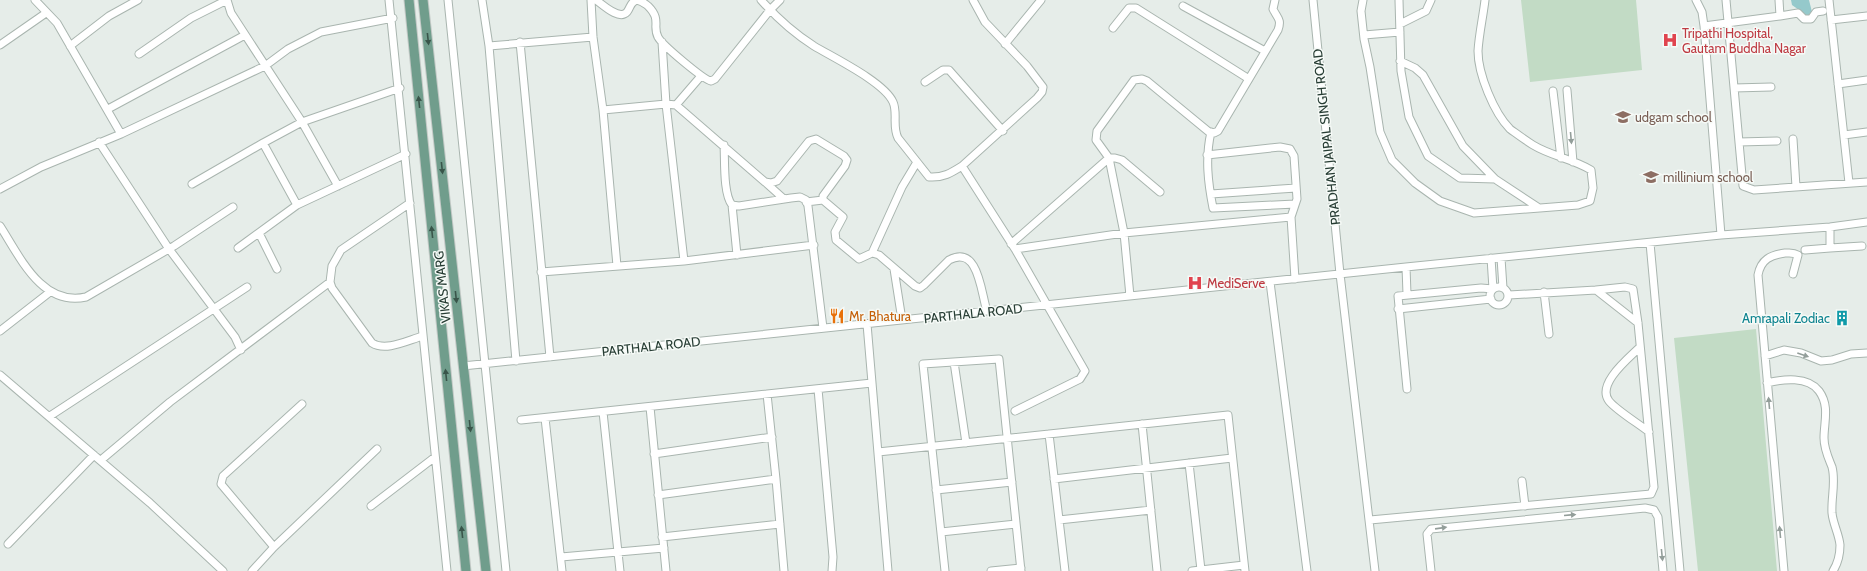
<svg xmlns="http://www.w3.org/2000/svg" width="1867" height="571" font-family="Cabin,sans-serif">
<rect width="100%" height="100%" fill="#e6ede9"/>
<path fill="#c2dbc5" d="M 1521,0 L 1636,0 L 1642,70 L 1530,82 Z
M 1756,329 L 1777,571 L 1698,571 L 1674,338 Z"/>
<path fill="#95c9cb" d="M 1791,0 L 1809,0 L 1812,12 L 1806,19 L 1799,10 L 1792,5 Z"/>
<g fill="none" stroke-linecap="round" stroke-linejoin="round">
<g stroke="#a9b5af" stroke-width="9">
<path id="minor" d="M 35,0 L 57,23 L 121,134
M 389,0 L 447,571
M 448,0 L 506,571
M 482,0 L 489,46 L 516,361
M 591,0 L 593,37 L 603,110 L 617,266
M 596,0 C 602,4 619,21 627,12 C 631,7 630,2 637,0
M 637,0 C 642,1 644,3 648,6 C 662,20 652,26 658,37 C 662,45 704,80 711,81 L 715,79 L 770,10 L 780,0
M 761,0 C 776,17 795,34 814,46 C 834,58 884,82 893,102 C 898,113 892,126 898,138 L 929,177 C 943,178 951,173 962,166 L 1015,249 L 1085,371 L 1080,379 L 1015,411
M 1313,0 L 1340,274 L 1375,571
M 1363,0 L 1361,11 L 1364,39 L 1370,67 L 1380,132 L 1392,160 L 1415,183 L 1440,201 L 1474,213 L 1578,205 L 1590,201 L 1593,188 L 1591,170 C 1573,159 1551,156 1533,145 C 1525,140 1517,134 1510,129 C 1494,113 1478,74 1478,51 C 1479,34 1483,17 1485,0
M 1399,0 L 1401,71 L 1409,117 L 1428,156 L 1460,178 L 1495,179 L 1539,208
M 1696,0 L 1702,12 L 1704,26 L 1721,235
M 1726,0 L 1743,186 L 1754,190 L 1867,182
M 1829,0 L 1849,183
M 1183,6 L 1265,51
M 1780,16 L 1798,13 L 1804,19 L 1811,19 L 1816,12 L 1823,11
M 1831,20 L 1867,16
M 1400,24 L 1426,11 L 1431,0
M 1704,26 L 1780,16 L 1779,0
M 1113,28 L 1129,8 L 1136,8 L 1249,79
M 1364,35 L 1400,32
M 520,42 L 550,357
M 662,42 L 666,104 L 684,261
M 1005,44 L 1041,0
M 0,45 L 46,13
M 70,46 L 109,16 L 138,0
M 489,46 L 593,37
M 139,54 L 191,18 L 227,0 L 231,13 L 302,122 L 338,186
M 1400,61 L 1415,68 L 1423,75 L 1463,146 L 1495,179
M 925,82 L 943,70 L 949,70 L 1003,131
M 1838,84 L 1867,80
M 1734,88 L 1771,87
M 1567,90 L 1573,162
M 1553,91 L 1561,158
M 676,105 L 701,76
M 108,109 L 245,35
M 603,110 L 666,104 L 676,105 L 765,182 L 771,183 L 777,181 L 809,141 L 816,139 L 844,156 L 847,160 L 845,166 L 823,196 L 823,200 L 843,217 L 835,232 L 836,240 L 859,259 L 872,253 L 879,255 L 915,286 L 920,288 L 924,285 L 949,260 C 979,244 981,294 987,311
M 1211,132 C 1205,158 1208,183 1213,208 L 1295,204
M 1844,135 L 1867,132
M 1793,139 L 1796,187
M 99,142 L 169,249 L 235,337 L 241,350
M 1739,142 L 1777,141
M 724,145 C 725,160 723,194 732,205 L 739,206 L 791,198 L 800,197 L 806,200 L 808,206 L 823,328
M 1207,155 L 1280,147 L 1290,149 L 1294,156 L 1297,199 L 1291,217
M 962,166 L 1037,98 L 1042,92 L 1043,87 L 1027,66 L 985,22 L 973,0
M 765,182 L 784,199
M 192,184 L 263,143
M 0,189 L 41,167 L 121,134 L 265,66 L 288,49 L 321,32 L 393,18
M 1211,194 L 1296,188
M 806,202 L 823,200
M 410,203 L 341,250 L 332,266 L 330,282 L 332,288 L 372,343 C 386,352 408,340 423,336
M 297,205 L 263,143 L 302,122 L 400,88
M 732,205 L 737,255
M 0,226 C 20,257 42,307 86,297 L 174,246 L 233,207
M 259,233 L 277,269
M 1650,243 L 1680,571
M 1011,244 L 1109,158 L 1115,158 L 1122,160 L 1160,192
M 238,248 L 297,205 L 406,154
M 1830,248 L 1862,246
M 1015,249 L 1124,233 L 1291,217 L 1295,279
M 1805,250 L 1830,248 L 1830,227
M 872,253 L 902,187 L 917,162
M 1501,258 L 1503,288
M 1406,267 L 1407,294
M 894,269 L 902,320
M 541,272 L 684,261 L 814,245
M 1270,282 L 1307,571
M1490 296a9 9 0 1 1 18 0a9 9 0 1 1-18 0Z
M 1544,292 L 1549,334
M 1509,295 L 1596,290
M 1130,296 L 1124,233 L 1109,158 L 1096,140 L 1097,131 L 1134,80 L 1142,79 L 1147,81 L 1209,132 L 1214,133 L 1218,131 L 1278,30 C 1282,19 1277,18 1273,9 L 1275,0
M 1398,309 L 1491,299
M 867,324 L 888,571
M 0,331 L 50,292
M 1640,347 C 1629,358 1596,384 1609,401 C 1616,410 1639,424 1649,432
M 1765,356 L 1784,350 L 1801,353 L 1821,361 L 1832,360 L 1851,354 L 1867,353
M 954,362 L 966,443
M 463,366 L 1406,267 L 1721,235 L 1830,227 L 1867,222
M 0,375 L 150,503 L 223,571
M 1767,383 C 1783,379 1808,376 1819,391 C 1830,406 1824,422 1824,438 C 1824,449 1828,457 1832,467 C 1836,482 1831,498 1832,513 C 1833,524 1839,534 1840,545 C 1840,555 1838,563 1833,571
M 818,389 L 833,557 L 832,571
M 1407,389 L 1398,296 L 1481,288 L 1493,289 L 1491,258
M 767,394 L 776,479 L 784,571
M 650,407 L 666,571
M 603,412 L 620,571
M 50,416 L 247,287
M 545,418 L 562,571
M 521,420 L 872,383
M 1142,424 L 1157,571
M 1049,434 L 1065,571
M 878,452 L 1228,415 L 1245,571
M 654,454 L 772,437
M 101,460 L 170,402 L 330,282
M 1189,463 L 1201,570
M 1054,479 L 1232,458
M 1522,481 L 1525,506
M 936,490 L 1012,482
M 658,495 L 776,479
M 371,506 L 435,457
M 1059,520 L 1151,510
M 1370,520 L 1651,494 L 1654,487 L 1638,323 L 1633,289 L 1625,287 L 1596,290 L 1638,323
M 941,532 L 1016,524
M 662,537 L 780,524
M 8,544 L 94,455
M 274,547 L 221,484 L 223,476 L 302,404
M 561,557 L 664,548
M 252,571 L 274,547 L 377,449
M 945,571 L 923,364 L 999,359 L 1021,571
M 991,571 L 1021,568
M 1192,571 L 1244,565
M 1431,571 L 1427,534 L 1431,529 L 1645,508 L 1654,510 L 1658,517 L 1663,571
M 1784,571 L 1758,275 C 1761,259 1771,255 1785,253 C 1790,253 1793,252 1798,255 L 1793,274"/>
</g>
<g stroke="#c3c9c6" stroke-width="11">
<path id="major" d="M 409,0 L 466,571
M 423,0 L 486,571"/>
</g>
<use href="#minor" stroke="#fff" stroke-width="7"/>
<use href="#major" stroke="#709d8c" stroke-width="9"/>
</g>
<defs><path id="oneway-solid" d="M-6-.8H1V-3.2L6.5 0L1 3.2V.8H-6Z"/></defs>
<g fill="#39554a">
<use href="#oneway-solid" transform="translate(428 39) rotate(84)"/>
<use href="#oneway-solid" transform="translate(419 102) rotate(-96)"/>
<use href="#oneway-solid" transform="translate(442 168) rotate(84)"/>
<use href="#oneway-solid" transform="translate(432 232) rotate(-96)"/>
<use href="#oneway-solid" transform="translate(456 297) rotate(84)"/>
<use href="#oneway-solid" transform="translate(446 375) rotate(-96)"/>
<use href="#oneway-solid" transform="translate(470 426) rotate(84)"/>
<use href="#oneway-solid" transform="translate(462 532) rotate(-96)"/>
</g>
<g fill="#939e9a">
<use href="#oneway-solid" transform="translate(1571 138) rotate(85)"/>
<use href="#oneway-solid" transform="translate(1803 355) rotate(19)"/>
<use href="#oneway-solid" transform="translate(1769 403) rotate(-95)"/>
<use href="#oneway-solid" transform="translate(1570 515) rotate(-5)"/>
<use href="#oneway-solid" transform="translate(1441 528) rotate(-8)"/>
<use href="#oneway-solid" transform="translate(1780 532) rotate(-95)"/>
<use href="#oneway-solid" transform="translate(1662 555) rotate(84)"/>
</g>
<defs>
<g id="hospital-bare" transform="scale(1.2)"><path d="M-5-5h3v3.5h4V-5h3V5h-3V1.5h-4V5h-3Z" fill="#e0444e" stroke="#f6faf7" stroke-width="2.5" paint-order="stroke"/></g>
<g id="school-bare" transform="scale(1.2)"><path d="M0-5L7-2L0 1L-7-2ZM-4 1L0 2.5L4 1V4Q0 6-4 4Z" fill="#8d6e63" stroke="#f6faf7" stroke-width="2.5" paint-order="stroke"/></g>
<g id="restaurant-bare" transform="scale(1.2)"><path d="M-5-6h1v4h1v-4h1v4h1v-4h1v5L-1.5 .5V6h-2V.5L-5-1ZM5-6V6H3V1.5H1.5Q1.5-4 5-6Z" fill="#e8710a" stroke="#f6faf7" stroke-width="2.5" paint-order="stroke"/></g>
<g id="building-bare" transform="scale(1.2)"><path d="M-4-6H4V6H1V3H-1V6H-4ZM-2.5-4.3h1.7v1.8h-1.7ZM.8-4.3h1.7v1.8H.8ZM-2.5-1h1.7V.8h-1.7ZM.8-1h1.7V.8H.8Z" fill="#0f9aa8" stroke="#f6faf7" stroke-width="2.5" paint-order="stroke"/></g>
</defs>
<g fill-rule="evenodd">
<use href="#hospital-bare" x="1670" y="40"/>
<use href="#school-bare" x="1623" y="117"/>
<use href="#school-bare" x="1651" y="177"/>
<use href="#hospital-bare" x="1195" y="283"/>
<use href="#restaurant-bare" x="837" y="316"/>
<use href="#building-bare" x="1842" y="318"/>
</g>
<g text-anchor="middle" stroke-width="3" stroke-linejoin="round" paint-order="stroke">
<g font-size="13" fill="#be3a42" stroke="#f6faf7" text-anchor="start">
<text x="1682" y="38">Tripathi Hospital,<tspan x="1682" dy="15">Gautam Buddha Nagar</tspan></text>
<text x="1207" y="288">MediServe</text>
</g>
<g font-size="13" fill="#785e54" stroke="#f6faf7" text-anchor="start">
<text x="1635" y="122">udgam school</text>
<text x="1663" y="182">millinium school</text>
</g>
<g font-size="13" fill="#273d34" stroke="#f6faf7">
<text transform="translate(1326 137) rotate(-96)" y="5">PRADHAN JAIPAL SINGH ROAD</text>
<text transform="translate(442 287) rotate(-96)" y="5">VIKAS MARG</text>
<text transform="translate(973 313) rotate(-6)" y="5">PARTHALA ROAD</text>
<text transform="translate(651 346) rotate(-6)" y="5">PARTHALA ROAD</text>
</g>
<g font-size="13" fill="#c56008" stroke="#f6faf7" text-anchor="start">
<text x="849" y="321">Mr. Bhatura</text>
</g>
<g font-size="13" fill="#0d838f" stroke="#f6faf7" text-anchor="end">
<text x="1830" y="323">Amrapali Zodiac</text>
</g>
</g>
</svg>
